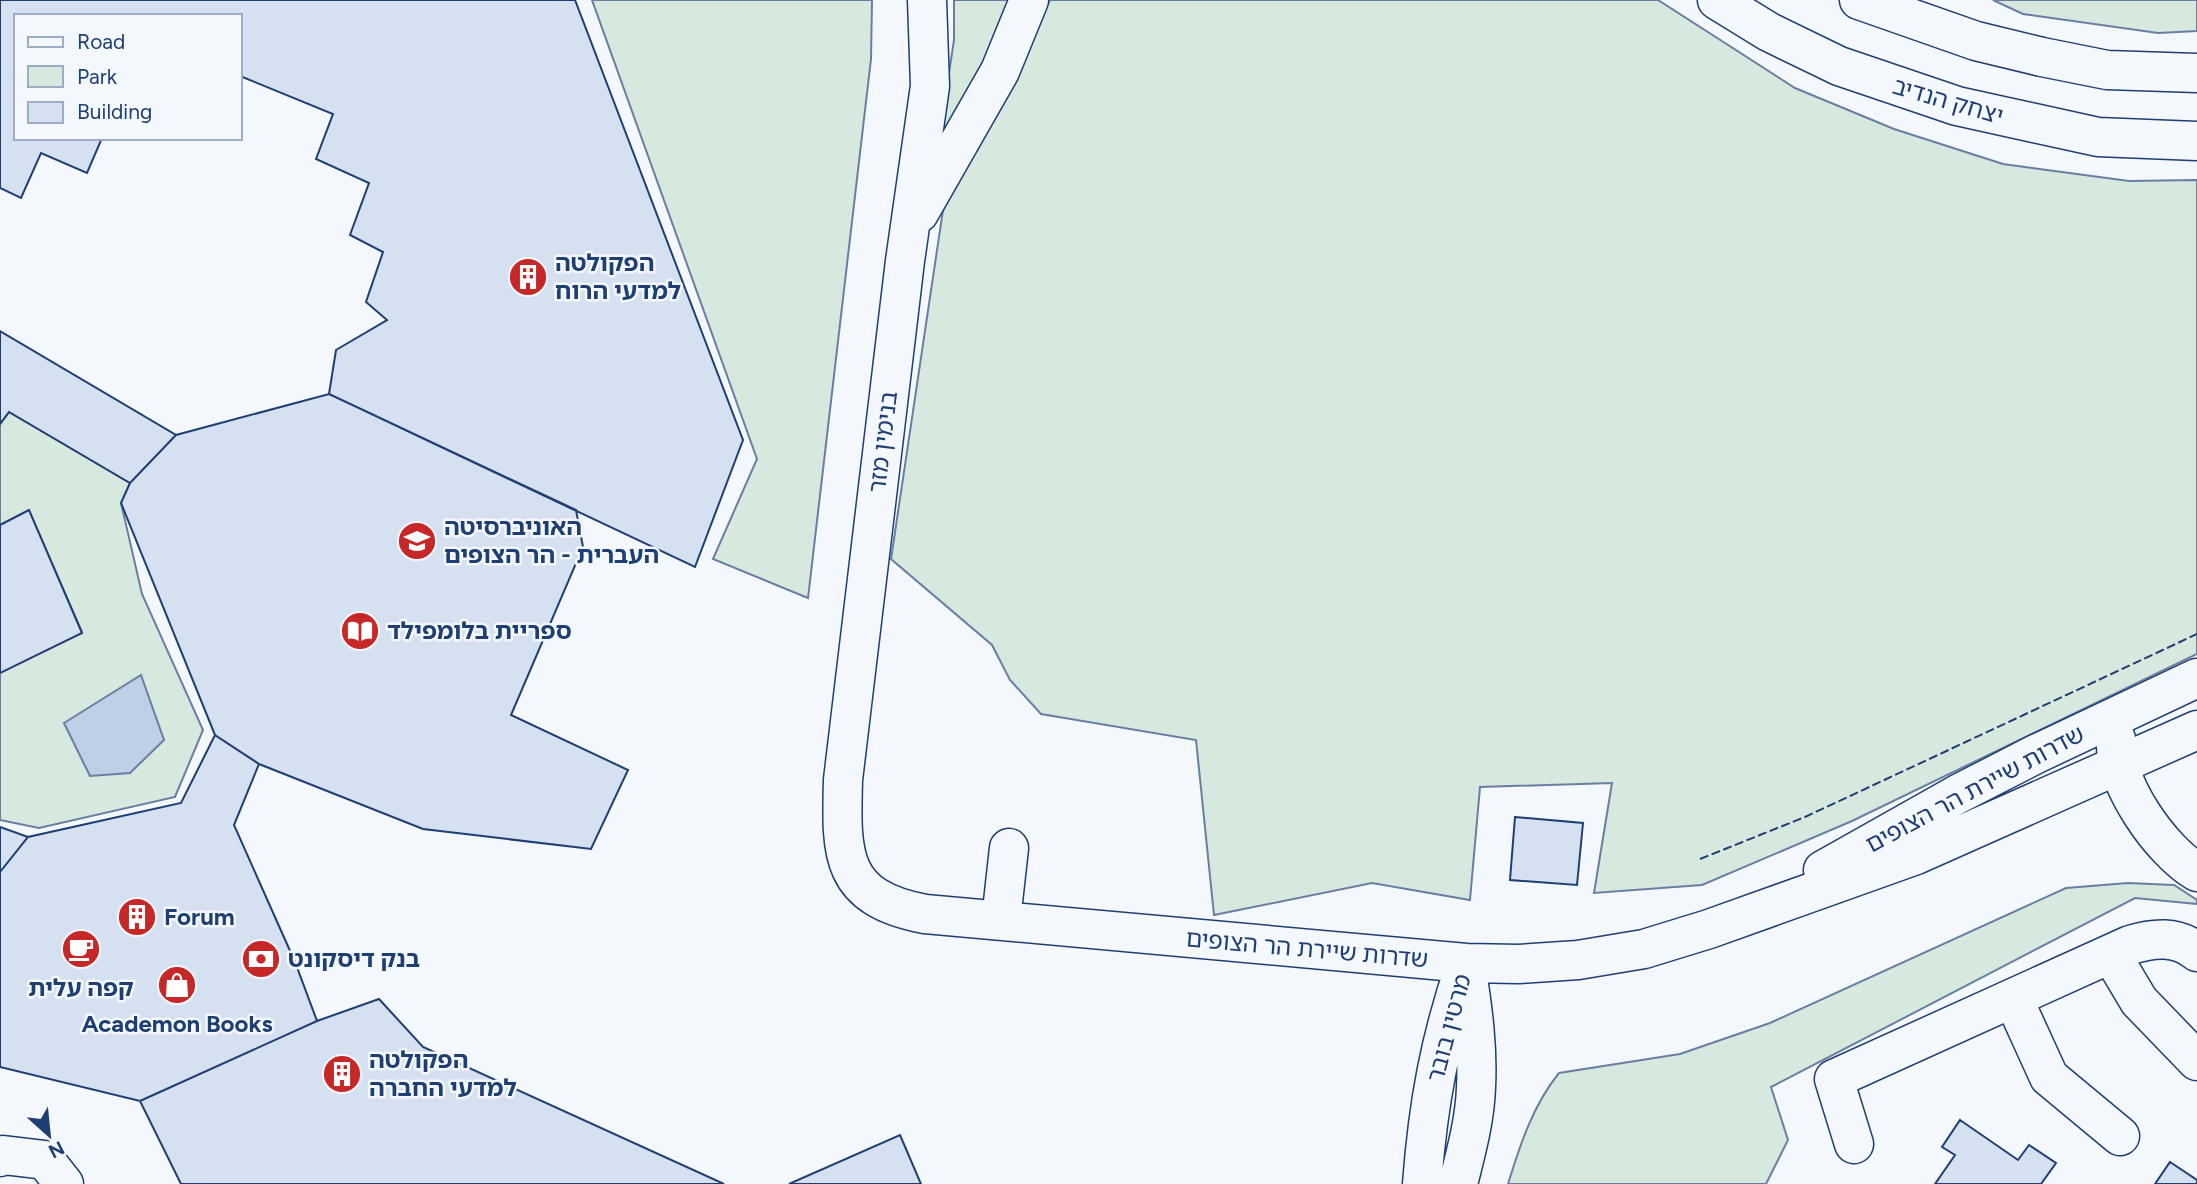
<svg xmlns="http://www.w3.org/2000/svg" width="2197" height="1184" font-family="Figtree,'Noto Sans Hebrew',sans-serif">
<rect width="100%" height="100%" fill="#f4f7fb"/>
<path fill="#d7e8df" stroke="#687fa3" stroke-width="2" d="M 592,0 L 872,0 L 871,59 L 808,598 L 713,559 L 757,459 Z
M 954,0 L 1011,0 L 994,47 L 936,159 L 954,40 Z
M 1050,0 L 1658,0 L 1795,88 L 1894,129 L 2003,164 L 2129,181 L 2197,180 L 2197,654 L 1852,821 L 1702,885 L 1594,893 L 1612,783 L 1480,787 L 1470,900 L 1372,883 L 1214,915 L 1196,740 L 1041,714 L 1010,680 L 992,645 L 891,559 L 943,210 Z
M 1993,0 L 2197,0 L 2197,31 L 2158,33 L 2023,14 Z
M 9,412 L 130,483 L 121,503 L 142,594 L 203,730 L 175,797 L 39,828 L 0,820 L 0,673 L 82,632 L 29,511 L 0,525 L 0,424 Z
M 2128,883 L 2174,885 L 2197,900 L 2197,904 L 2135,898 L 1771,1087 L 1788,1140 L 1766,1184 L 1508,1184 C 1520,1145 1533,1105 1559,1073 L 1680,1054 L 1770,1023 L 2066,888 Z"/>
<path fill="#bed0e5" stroke="#687fa3" stroke-width="2" d="M 141,675 L 164,740 L 130,773 L 90,776 L 64,723 Z"/>
<path fill="#d5e0f0" stroke="#1d3f73" stroke-width="2" d="M 0,0 L 575,0 L 743,440 L 695,567 L 329,394 L 336,350 L 387,320 L 366,302 L 383,252 L 350,235 L 369,183 L 316,159 L 333,114 L 240,76 L 240,16 L 16,16 L 16,138 L 102,138 L 87,173 L 41,153 L 21,198 L 0,188 Z
M 0,331 L 176,435 L 130,483 L 9,412 L 0,424 Z
M 329,394 L 576,510 L 583,547 L 511,715 L 628,770 L 591,849 L 423,829 L 259,764 L 215,735 L 121,503 L 130,483 L 176,435 Z
M 29,510 L 82,633 L 0,673 L 0,525 Z
M 215,735 L 259,764 L 234,825 L 295,962 L 317,1021 L 140,1101 L 0,1067 L 0,872 L 28,837 L 181,803 Z
M 1515,817 L 1583,823 L 1577,885 L 1510,880 Z
M 0,827 L 28,837 L 0,872 Z
M 379,999 L 423,1047 L 724,1184 L 181,1184 L 140,1101 L 317,1021 Z
M 1960,1120 L 2018,1160 L 2029,1145 L 2056,1163 L 2041,1184 L 1935,1184 L 1955,1155 L 1942,1147 Z
M 900,1135 L 921,1184 L 789,1184 Z
M 2170,1162 L 2197,1180 L 2197,1184 L 2155,1184 Z"/>
<g fill="none" stroke-linecap="round" stroke-linejoin="round">
<g stroke="#1d3f73" stroke-width="41">
<path id="minor" d="M 927,0 L 930,86 L 905,261 L 843,780 C 841,854 839,898 925,914 L 1466,963 L 1519,964 L 1578,960 L 1644,949 L 1709,929 L 1916,855 L 2197,730
M 919,213 L 1000,71 L 1029,0
M 2116,739 C 2113,782 2160,850 2197,872
M 1823,870 L 1958,794 L 2036,754 L 2197,678
M 1001,920 L 1009,848
M 2111,954 L 2139,1001 L 2197,1061
M 2013,998 L 2049,1077 L 2120,1136
M 1854,1144 L 1834,1079 L 2130,945 C 2153,938 2177,935 2197,952
M 0,1157 L 3,1155 L 45,1160 L 64,1184
M 1422,1184 C 1428,1104 1440,1038 1466,963
M 1458,1184 C 1466,1152 1475,1120 1476,1087 C 1478,1048 1473,1010 1467,972"/>
</g>
<g stroke="#1d3f73" stroke-width="41">
<path id="major" d="M 1717,0 L 1769,32 L 1839,66 L 1957,106 L 2098,137 L 2197,141
M 1859,0 L 1976,41 L 2042,57 L 2107,70 L 2197,73"/>
</g>
<use href="#minor" stroke="#f4f7fb" stroke-width="38"/>
<use href="#major" stroke="#f4f7fb" stroke-width="38"/>
<path stroke="#1d3f73" stroke-width="2" stroke-dasharray="9 3.5" stroke-linecap="butt" d="M 1700,859 L 1805,817 L 2197,634"/>
</g>
<defs>
<g id="building-disc" transform="scale(2.0125)"><circle r="9.5" fill="#c62828" stroke="#f4f7fb"/><path d="M-4-6H4V6H1V3H-1V6H-4ZM-2.5-4.3h1.7v1.8h-1.7ZM.8-4.3h1.7v1.8H.8ZM-2.5-1h1.7V.8h-1.7ZM.8-1h1.7V.8H.8Z" fill="#fff"/></g>
<g id="university-disc" transform="scale(2.0125)"><circle r="9.5" fill="#c62828" stroke="#f4f7fb"/><path d="M0-5L7-2L0 1L-7-2ZM-4 1L0 2.5L4 1V4Q0 6-4 4Z" fill="#fff"/></g>
<g id="library-disc" transform="scale(2.0125)"><circle r="9.5" fill="#c62828" stroke="#f4f7fb"/><path d="M-6-4Q-3-5.5-.7-3.5V5Q-3 3-6 4ZM6-4Q3-5.5 .7-3.5V5Q3 3 6 4Z" fill="#fff"/></g>
<g id="cafe-disc" transform="scale(2.0125)"><circle r="9.5" fill="#c62828" stroke="#f4f7fb"/><path d="M-5.5-4.5H6V0H3Q3 3.5 0 3.5H-2.5Q-5.5 3.5-5.5 0ZM3-3.2v2h1.7v-2ZM-6 4.5H4V6H-6Z" fill="#fff"/></g>
<g id="bank-disc" transform="scale(2.0125)"><circle r="9.5" fill="#c62828" stroke="#f4f7fb"/><path d="M-6-4H6V4H-6ZM0-2.3a2.3 2.3 0 1 0 0 4.6a2.3 2.3 0 1 0 0-4.6Z" fill="#fff"/></g>
<g id="shop-disc" transform="scale(2.0125)"><circle r="9.5" fill="#c62828" stroke="#f4f7fb"/><path d="M-5-2.5h2.3a2.7 3.5 0 0 1 5.4 0H5L5.5 6h-11ZM-1.5-2.5h3a1.5 2.3 0 0 0-3 0Z" fill="#fff"/></g>
</defs>
<g fill-rule="evenodd">
<use href="#building-disc" x="528" y="277"/>
<use href="#university-disc" x="417" y="541"/>
<use href="#library-disc" x="360" y="631"/>
<use href="#building-disc" x="137" y="917"/>
<use href="#cafe-disc" x="81" y="949"/>
<use href="#bank-disc" x="261" y="959"/>
<use href="#shop-disc" x="177" y="985"/>
<use href="#building-disc" x="342" y="1074"/>
</g>
<g text-anchor="middle" stroke-width="5" stroke-linejoin="round" paint-order="stroke">
<g font-size="24" fill="#1d3f73" stroke="#f4f7fb">
<text transform="translate(1948 101) rotate(16)" y="8">יצחק הנדיב</text>
<text transform="translate(883 442) rotate(-83)" y="8">בנימין מזר</text>
<text transform="translate(1975 789) rotate(-28)" y="8">שדרות שיירת הר הצופים</text>
<text transform="translate(1307 949) rotate(5)" y="8">שדרות שיירת הר הצופים</text>
<text transform="translate(1449 1028) rotate(-75)" y="8">מרטין בובר</text>
</g>
<g font-size="24" font-weight="bold" fill="#1d3f73" stroke="#f4f7fb" text-anchor="start">
<text x="555" y="271">הפקולטה<tspan x="555" dy="28">למדעי הרוח</tspan></text>
<text x="444" y="535">האוניברסיטה<tspan x="444" dy="28">העברית - הר הצופים</tspan></text>
<text x="387" y="639">ספריית בלומפילד</text>
<text x="164" y="925">Forum</text>
<text x="288" y="967">בנק דיסקונט</text>
<text x="81" y="996" text-anchor="middle">קפה עלית</text>
<text x="177" y="1032" text-anchor="middle">Academon Books</text>
<text x="369" y="1068">הפקולטה<tspan x="369" dy="28">למדעי החברה</tspan></text>
</g>
</g>
<rect x="14" y="14" width="228" height="126" fill="#f4f7fb" stroke="#9eadc5" stroke-width="2"/>
<rect x="28" y="37" width="35" height="10" fill="#f4f7fb" stroke="#9eadc5" stroke-width="2"/>
<text x="77" y="49" font-size="21" fill="#1d3f73">Road</text>
<rect x="28" y="66" width="35" height="21" fill="#d7e8df" stroke="#9eadc5" stroke-width="2"/>
<text x="77" y="84" font-size="21" fill="#1d3f73">Park</text>
<rect x="28" y="102" width="35" height="21" fill="#d5e0f0" stroke="#9eadc5" stroke-width="2"/>
<text x="77" y="119" font-size="21" fill="#1d3f73">Building</text>
<g transform="translate(49 1135) rotate(153)" stroke="#f4f7fb" stroke-width="5" paint-order="stroke">
<path d="M0-5L12 26L0 18L-12 26Z" fill="#1d3f73"/>
<text y="-10" font-size="19" font-weight="bold" text-anchor="middle" fill="#1d3f73">N</text>
</g>
</svg>
